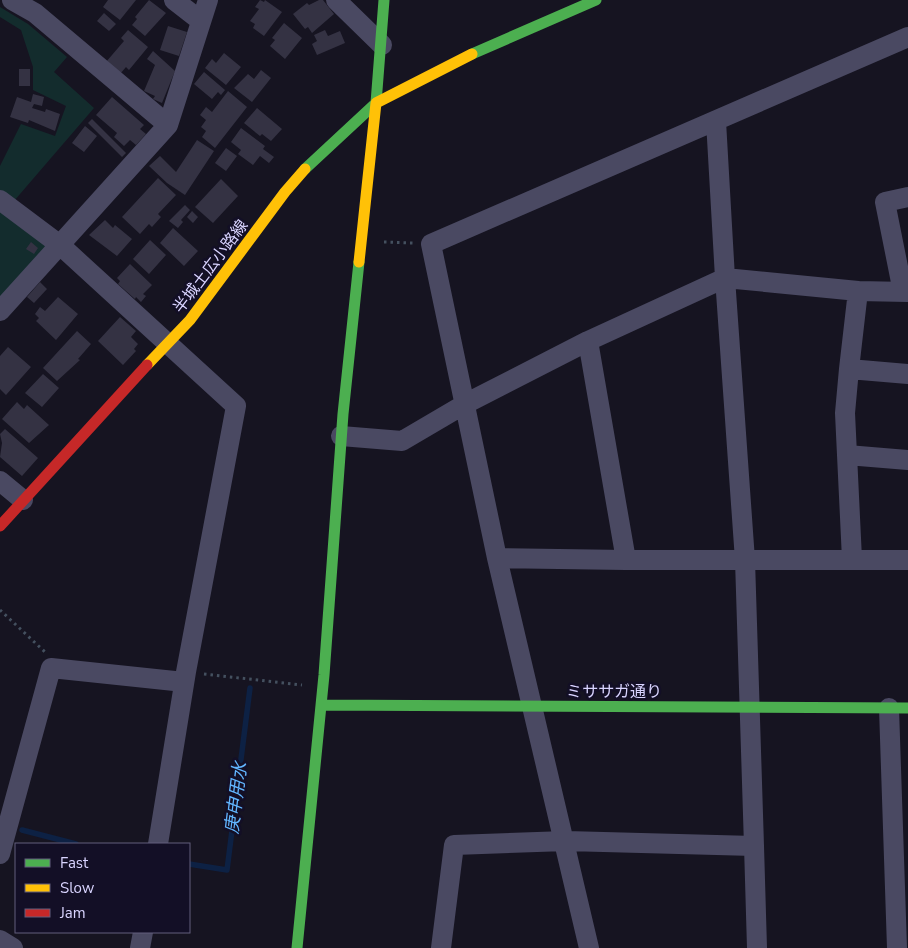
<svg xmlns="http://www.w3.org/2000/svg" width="908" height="948" font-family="'Nunito Sans','Noto Sans JP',sans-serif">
<rect width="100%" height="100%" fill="#161421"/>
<path fill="#132c2d" d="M 0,7 L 28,24 L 67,57 L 54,72 L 94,108 L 14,201 L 0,191 L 0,166 L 21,124 L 55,136 L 66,106 L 33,90 L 33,67 L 21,30 L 0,17 Z
M 0,209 L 49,246 L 0,299 Z"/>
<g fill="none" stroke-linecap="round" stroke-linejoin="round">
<path stroke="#0d2144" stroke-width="5.5" d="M 22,830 L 76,844
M 189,864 L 227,870 L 250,688"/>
</g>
<path fill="#343243" d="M 108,0 L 136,0 L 120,20 L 103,7 Z
M 149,0 L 166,13 L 145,36 L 132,25 L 137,19 L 135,17 Z
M 260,0 L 264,2 L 265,0 L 282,12 L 264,36 L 253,28 L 255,24 L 250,21 L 259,9 L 255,7 Z
M 319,0 L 323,0 L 334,14 L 312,33 L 308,27 L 305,29 L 293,14 L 307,3 L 309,5 Z
M 104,13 L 116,24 L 109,31 L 97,21 Z
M 284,23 L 302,38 L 285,59 L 270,46 L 275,40 L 272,38 Z
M 168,26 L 187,32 L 179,56 L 160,50 Z
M 128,30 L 148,47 L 129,70 L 126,67 L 120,74 L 106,62 L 124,41 L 121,38 Z
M 325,30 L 328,36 L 340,31 L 345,43 L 317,55 L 312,44 L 317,41 L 314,35 Z
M 153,51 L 175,71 L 162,103 L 153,99 L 155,96 L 144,91 L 155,65 L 147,59 Z
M 224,53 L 241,67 L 226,85 L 205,68 L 212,59 L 216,63 Z
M 19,69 L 30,69 L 30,86 L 19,86 Z
M 261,70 L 271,78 L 252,102 L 234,88 L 248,74 L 254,79 Z
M 204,72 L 225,90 L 221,95 L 218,92 L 212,99 L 194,84 Z
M 228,91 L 247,107 L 215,148 L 202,137 L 206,131 L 201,127 L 206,120 L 200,115 L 206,107 L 212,112 Z
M 33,94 L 44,97 L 42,106 L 34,104 L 32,108 L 45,112 L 46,109 L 60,114 L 55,131 L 29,120 L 28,123 L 10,117 L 17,97 L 31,102 Z
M 112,97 L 144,125 L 140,129 L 146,134 L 136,145 L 130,140 L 124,146 L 114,137 L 117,133 L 96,115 Z
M 257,108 L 282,129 L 271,141 L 262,134 L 260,136 L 244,123 Z
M 92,119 L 126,153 L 122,157 L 88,123 Z
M 85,126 L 97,136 L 84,152 L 72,143 Z
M 241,128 L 265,146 L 263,149 L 274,157 L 269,163 L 260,156 L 253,165 L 238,154 L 241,150 L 231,142 Z
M 197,140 L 214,151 L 185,195 L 167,183 L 149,166 L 160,156 L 176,172 Z
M 226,148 L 237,156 L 226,171 L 215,163 Z
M 158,178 L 176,195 L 158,214 L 161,217 L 152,227 L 149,224 L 140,234 L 122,217 Z
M 221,179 L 238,196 L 213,223 L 195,207 Z
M 185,205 L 190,210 L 181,220 L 183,222 L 178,228 L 169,221 Z
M 192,211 L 198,217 L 193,223 L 187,217 Z
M 105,220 L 113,228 L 115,225 L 132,239 L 117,256 L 89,235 Z
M 173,228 L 198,251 L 184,266 L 160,243 Z
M 150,240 L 166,255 L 149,274 L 133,259 Z
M 31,242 L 38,248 L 34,254 L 26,249 Z
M 130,264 L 152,285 L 143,294 L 146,296 L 141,302 L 136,297 L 135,299 L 118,284 L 120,281 L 117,278 Z
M 40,282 L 47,289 L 34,303 L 27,297 Z
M 58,297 L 78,314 L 56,340 L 36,321 L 39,318 L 35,314 L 40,307 L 45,311 Z
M 120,317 L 136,331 L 131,337 L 138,344 L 134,349 L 136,351 L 123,365 L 98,341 Z
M 77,331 L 91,344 L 78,359 L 80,360 L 57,381 L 43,368 Z
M 8,347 L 31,367 L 6,395 L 0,389 L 0,356 Z
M 43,374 L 59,388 L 42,407 L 25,393 Z
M 17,402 L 24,409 L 27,405 L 49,425 L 29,443 L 2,419 Z
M 5,429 L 38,458 L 22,476 L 0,457 L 2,443 L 0,434 Z"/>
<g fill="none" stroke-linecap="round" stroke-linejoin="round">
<path stroke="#44505f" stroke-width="3" stroke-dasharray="2.5 4" stroke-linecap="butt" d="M 384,242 L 413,243
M 0,610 L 45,652
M 204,674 L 302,685"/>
<path stroke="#4a4962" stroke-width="20" d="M 12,0 L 35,13 L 168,125
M 174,0 L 201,21
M 336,0 L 382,45
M 716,121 L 725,278 L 858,291 L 908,292
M 0,200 L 60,245 L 236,406 L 186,672 L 158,844
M 903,292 L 885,202 L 908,197
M 0,311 L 168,125 L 208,0
M 588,341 L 626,560
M 849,369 L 858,291
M 341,436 L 402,441 L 465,404 L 588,341 L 725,278 L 745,560 L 754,846 L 566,841 L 454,845 L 441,948
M 847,455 L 908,460
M 0,481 L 23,500
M 497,558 L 626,560 L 908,560
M 852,559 L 845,413 L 849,369 L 908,374
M 889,708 L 897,948
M 754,846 L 757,948
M 0,854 L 51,668 L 184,682
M 0,940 L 13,948
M 140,948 L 143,932
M 589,948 L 497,558 L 431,244 L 908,37"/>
<path stroke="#4caf50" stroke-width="11" d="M 472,54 L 596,0
M 305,169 L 376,103 L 384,0
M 321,705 L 908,708
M 297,948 L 324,675 L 343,414 L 359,262"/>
<path stroke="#ffc107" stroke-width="11" d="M 359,262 L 376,103 L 472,54
M 147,365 L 190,320 L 285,192 L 305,169"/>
<path stroke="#c62828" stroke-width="11" d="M 0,526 L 147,365"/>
</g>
<g text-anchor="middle" stroke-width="5" stroke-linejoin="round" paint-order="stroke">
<g font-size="16" fill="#d9d4ff" stroke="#130f26">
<text transform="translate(210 266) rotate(-53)" y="6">半城土広小路線</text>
<text x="614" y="697">ミササガ通り</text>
</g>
<g font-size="18" font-style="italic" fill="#62b6ff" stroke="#130f26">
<text transform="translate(236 798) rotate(-83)" y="6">庚申用水</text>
</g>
</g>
<rect x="15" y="843" width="175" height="90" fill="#130f26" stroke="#625e7d"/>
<rect x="25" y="859" width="25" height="8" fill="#4caf50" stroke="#625e7d"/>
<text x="60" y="868" font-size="15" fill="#d9d4ff">Fast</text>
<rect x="25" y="884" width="25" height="8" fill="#ffc107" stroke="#625e7d"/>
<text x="60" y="893" font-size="15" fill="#d9d4ff">Slow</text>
<rect x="25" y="909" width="25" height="8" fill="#c62828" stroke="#625e7d"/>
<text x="60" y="918" font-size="15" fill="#d9d4ff">Jam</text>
</svg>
